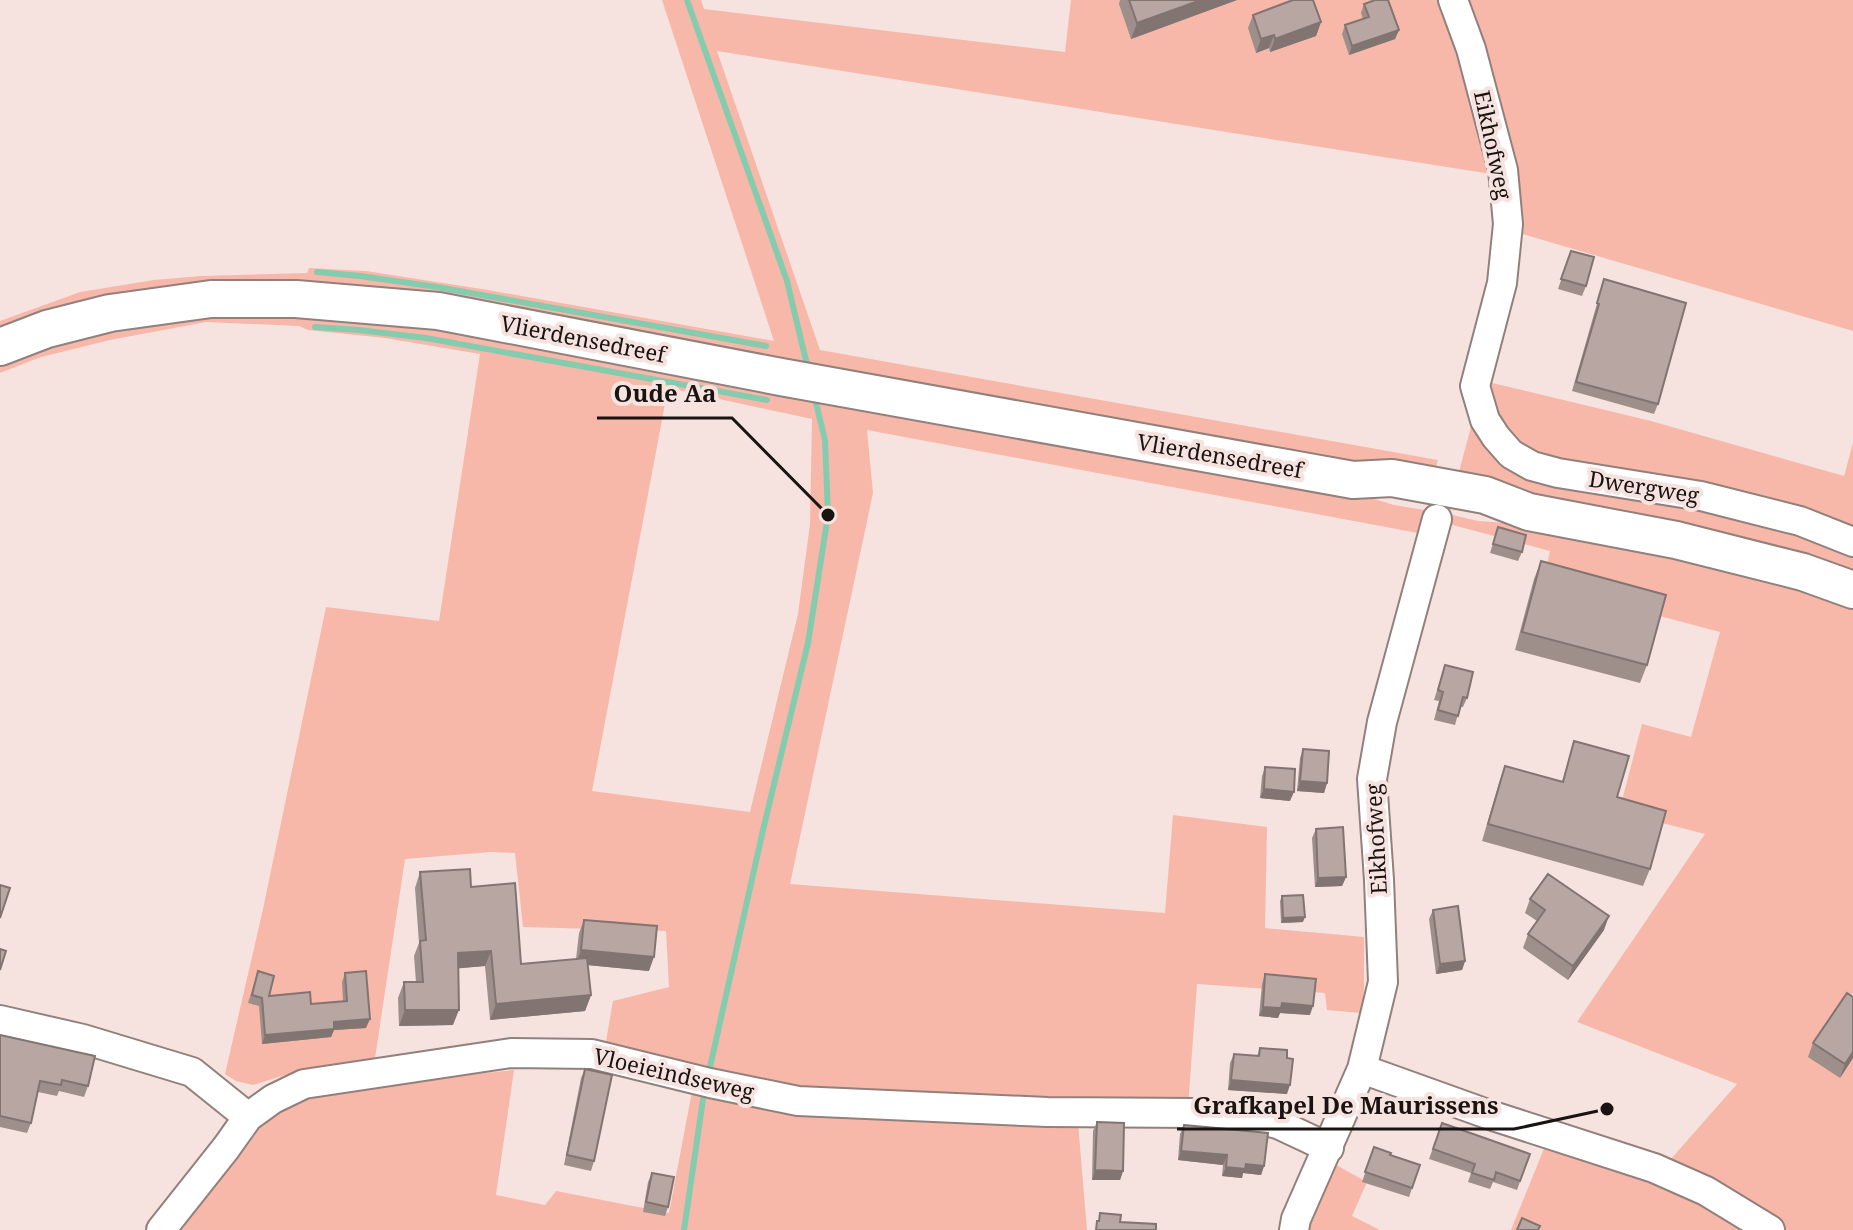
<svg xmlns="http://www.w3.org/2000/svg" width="1853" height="1230" font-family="'Noto Serif',serif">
<rect width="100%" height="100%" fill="#f6e3df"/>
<path fill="#f7b8aa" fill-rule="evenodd" d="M 662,0 L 701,0 L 704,9 L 1065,52 L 1071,0 L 1442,0 L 1450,26 L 1491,174 L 717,51 L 820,350 L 1438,460 L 1433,478 L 375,294 L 0,333 L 0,321 L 80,292 L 154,280 L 201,276 L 307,273 L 309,268 L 366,271 L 488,290 L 774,341 Z
M 1463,0 L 1853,0 L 1853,331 L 1519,233 Z
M 379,315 L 1358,494 L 1394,505 L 1424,510 L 1418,533 L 867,430 L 873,493 L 790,884 L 1165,913 L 1173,815 L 1267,827 L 1265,928 L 1364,937 L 1364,990 L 1361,1013 L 1327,1010 L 1325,993 L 1197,984 L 1188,1107 L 797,1090 L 604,1053 L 613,1001 L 669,987 L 666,931 L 523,927 L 515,853 L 491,852 L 405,859 L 374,1065 L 324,1069 L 285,1075 L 253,1085 L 236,1081 L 225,1074 L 263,909 L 326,607 L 439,621 L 480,354 L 385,338 L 308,330 L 299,326 L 206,322 L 110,340 L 41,357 L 0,373 L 0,355 L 149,316 ZM 668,388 L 812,419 L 810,524 L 798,614 L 750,812 L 592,791 Z
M 1484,381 L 1651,421 L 1844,476 L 1853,443 L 1853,531 L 1551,462 L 1506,436 Z
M 1476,408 L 1493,441 L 1853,551 L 1853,581 L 1456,483 Z
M 1448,514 L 1478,521 L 1520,524 L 1688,555 L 1853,605 L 1853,993 L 1845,1001 L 1853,1010 L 1853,1230 L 1786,1230 L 1663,1168 L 1737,1084 L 1577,1022 L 1705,834 L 1619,812 L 1642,724 L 1691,737 L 1720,632 L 1543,585 L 1550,551 L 1445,523 Z
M 514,1070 L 496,1195 L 545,1205 L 556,1191 L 669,1213 L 693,1086 L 1078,1123 L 1087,1230 L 175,1230 L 269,1113 L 302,1094 L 375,1084 Z
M 1545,1146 L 1610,1166 L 1696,1198 L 1750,1230 L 1511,1230 Z
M 1329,1161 L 1367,1182 L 1352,1216 L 1380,1230 L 1303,1230 Z"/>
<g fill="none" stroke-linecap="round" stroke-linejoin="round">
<path stroke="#85ccae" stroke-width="6" d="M 687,0 L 787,281 L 808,369
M 317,272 L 360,276 L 437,287 L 766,346
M 315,327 L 359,330 L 426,338 L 767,400
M 710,1067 L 763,830 L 808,643 L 828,515 L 825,440 L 814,395
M 684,1230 L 703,1099"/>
<g stroke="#91807c" stroke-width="32">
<path id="minor" d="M 1453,0 L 1471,49 L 1503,170 L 1508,224 L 1502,283 L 1475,386 L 1485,420 L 1496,437 L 1511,454 L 1532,466 L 1558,473 L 1701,496 L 1800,521 L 1853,542
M 0,1020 L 83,1039 L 192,1072 L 248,1117
M 1362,1069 L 1493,1116 L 1654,1168 L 1706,1191 L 1770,1230
M 161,1230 L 226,1148 L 248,1117 L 273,1099 L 304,1084 L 511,1053 L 592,1054 L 710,1083 L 798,1101 L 1047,1112 L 1196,1113 L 1243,1117 L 1278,1124 L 1329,1148
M 1294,1230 L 1296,1219 L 1362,1069 L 1383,982 L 1379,880 L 1372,779 L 1382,722 L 1437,519"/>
</g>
<g stroke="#91807c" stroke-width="40">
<path id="major" d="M 0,347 L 47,329 L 110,313 L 211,299 L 296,299 L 438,311 L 781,377 L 1353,480 L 1392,478 L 1485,495 L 1529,512 L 1676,540 L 1803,572 L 1853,590"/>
</g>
<use href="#minor" stroke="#fff" stroke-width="28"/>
<use href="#major" stroke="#fff" stroke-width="36"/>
</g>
<path fill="#9e8f8b" d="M 1120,0 L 1237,0 L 1131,39 L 1119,4 Z
M 1364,4 L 1399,30 L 1395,39 L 1349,55 L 1342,34 L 1345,25 L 1363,19 L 1361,13 Z
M 1253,15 L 1321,22 L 1316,36 L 1270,52 L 1269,48 L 1256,53 L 1248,28 Z
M 1571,251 L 1586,286 L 1582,296 L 1558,289 Z
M 1604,279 L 1658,404 L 1654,414 L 1572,391 Z
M 1498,527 L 1522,552 L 1518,561 L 1490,553 Z
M 1541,561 L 1647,665 L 1640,683 L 1515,650 L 1534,579 Z
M 1445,665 L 1467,698 L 1463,707 L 1460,707 L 1455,725 L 1434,720 L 1439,701 L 1434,700 Z
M 1574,741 L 1617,797 L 1650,869 L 1643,886 L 1482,841 L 1499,783 L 1505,766 L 1562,782 Z
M 1303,749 L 1327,783 L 1324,793 L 1297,791 L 1300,758 Z
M 1265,767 L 1290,801 L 1260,798 L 1262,776 Z
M 1316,829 L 1346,877 L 1342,886 L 1315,887 L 1312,838 Z
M 420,872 L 471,887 L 521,964 L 576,959 L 579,933 L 584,920 L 649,971 L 588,965 L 591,995 L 585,1011 L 490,1020 L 485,966 L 458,968 L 453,1025 L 399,1026 L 398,998 L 404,982 L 416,982 L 414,956 L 419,943 L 415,888 Z
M 1282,896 L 1303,922 L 1281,923 L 1280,901 Z
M 1530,899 L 1604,930 L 1568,980 L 1523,948 L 1528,934 L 1537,921 L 1525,913 Z
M 1433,910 L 1465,961 L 1462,970 L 1436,974 L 1429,919 Z
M 258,971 L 269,996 L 311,1004 L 343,1001 L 342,982 L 345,973 L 366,1028 L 334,1030 L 331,1037 L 262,1044 L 259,1006 L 248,1003 Z
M 1265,974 L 1310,1015 L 1280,1013 L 1278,1018 L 1259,1016 L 1262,984 Z
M 0,1035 L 88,1086 L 84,1097 L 59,1091 L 57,1096 L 38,1092 L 31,1123 L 27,1133 L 0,1127 Z
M 1813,1043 L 1853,1058 L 1840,1078 L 1808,1057 Z
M 1260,1048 L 1287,1094 L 1228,1090 L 1230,1063 L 1234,1054 L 1257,1056 Z
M 585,1069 L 594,1161 L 591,1171 L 564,1165 L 581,1078 Z
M 1097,1122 L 1123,1171 L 1120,1180 L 1092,1180 L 1093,1131 Z
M 1442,1123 L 1530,1154 L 1517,1190 L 1493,1182 L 1490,1189 L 1468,1182 L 1471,1173 L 1429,1159 Z
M 1184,1125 L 1264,1166 L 1261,1175 L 1243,1173 L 1242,1178 L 1222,1176 L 1223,1165 L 1178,1160 L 1180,1134 Z
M 1374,1147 L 1390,1155 L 1420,1165 L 1409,1197 L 1362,1182 Z
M 652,1173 L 668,1207 L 665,1216 L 643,1212 L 648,1182 Z"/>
<path fill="#817471" d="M 1201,0 L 1237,0 L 1131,39 L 1137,23 Z
M 1321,22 L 1316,36 L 1270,52 L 1275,39 Z
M 1399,30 L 1395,39 L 1349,55 L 1352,46 Z
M 1274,35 L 1269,48 L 1256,53 L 1261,39 Z
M 1300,781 L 1327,783 L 1324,793 L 1297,791 Z
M 1264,789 L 1294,792 L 1290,801 L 1260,798 Z
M 1346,877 L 1342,886 L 1315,887 L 1318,878 Z
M 1609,916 L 1604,930 L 1568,980 L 1573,966 Z
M 1305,917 L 1303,922 L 1281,923 L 1283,918 Z
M 581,950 L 654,957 L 649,971 L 576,964 Z
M 491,951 L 485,966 L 452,969 L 458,953 Z
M 1465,961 L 1462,970 L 1436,974 L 1440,964 Z
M 591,995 L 585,1011 L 490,1020 L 496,1004 Z
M 1282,1003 L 1313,1006 L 1310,1015 L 1280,1013 L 1278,1018 L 1259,1016 L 1263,1007 Z
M 405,1010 L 459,1010 L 453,1025 L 399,1026 Z
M 370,1019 L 366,1028 L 334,1030 L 331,1037 L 262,1044 L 265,1035 L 334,1022 Z
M 1853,1052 L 1853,1058 L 1840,1078 L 1845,1064 Z
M 1231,1080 L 1290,1085 L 1287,1094 L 1228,1090 Z
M 1181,1151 L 1227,1155 L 1223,1165 L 1178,1160 Z
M 1246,1164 L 1264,1166 L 1261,1175 L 1243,1173 L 1242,1178 L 1222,1176 L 1226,1167 Z
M 1095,1170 L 1123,1171 L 1120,1180 L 1092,1180 Z"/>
<path fill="#b8a6a2" stroke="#817471" stroke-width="2" d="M 1129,0 L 1201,0 L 1137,23 Z
M 1293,0 L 1313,0 L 1321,22 L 1275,39 L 1274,35 L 1261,39 L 1253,15 Z
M 1375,0 L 1388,0 L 1399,30 L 1352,46 L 1345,25 L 1369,17 L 1364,4 Z
M 1571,251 L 1594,257 L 1586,286 L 1561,279 Z
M 1604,279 L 1686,303 L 1658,404 L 1576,382 L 1599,304 L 1597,303 Z
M 1498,527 L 1526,535 L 1522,552 L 1493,544 Z
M 1541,561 L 1666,595 L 1647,665 L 1522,632 Z
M 1445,665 L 1473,672 L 1467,698 L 1463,697 L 1458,716 L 1438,710 L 1443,692 L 1438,690 Z
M 1574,741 L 1629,756 L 1617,797 L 1666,811 L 1650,869 L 1488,824 L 1505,766 L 1563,782 Z
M 1303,749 L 1329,751 L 1327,783 L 1300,781 Z
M 1265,767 L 1295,769 L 1294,792 L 1264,789 Z
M 1343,827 L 1346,877 L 1318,878 L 1316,829 Z
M 470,869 L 471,887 L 515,883 L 521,964 L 587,958 L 591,995 L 496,1004 L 491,951 L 458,953 L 459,1010 L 405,1010 L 404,982 L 423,982 L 420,941 L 426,940 L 420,872 Z
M 1548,874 L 1609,916 L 1573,966 L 1528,934 L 1545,910 L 1530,899 Z
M 0,885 L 10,888 L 0,918 Z
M 1303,895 L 1305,917 L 1283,918 L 1282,896 Z
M 1458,906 L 1465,961 L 1440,964 L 1433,910 Z
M 584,920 L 657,926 L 654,957 L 581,950 Z
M 0,949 L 6,951 L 0,970 Z
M 258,971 L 274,976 L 269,996 L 310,992 L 311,1004 L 347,1001 L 345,973 L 366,971 L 370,1019 L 334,1022 L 334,1029 L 265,1035 L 262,998 L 252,995 Z
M 1265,974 L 1316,979 L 1313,1006 L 1282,1003 L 1281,1008 L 1263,1007 Z
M 1847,993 L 1853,997 L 1853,1052 L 1845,1064 L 1813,1043 Z
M 0,1035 L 95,1056 L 88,1086 L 62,1080 L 61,1085 L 40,1081 L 31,1123 L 0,1116 Z
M 1260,1048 L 1287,1050 L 1287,1058 L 1293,1059 L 1290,1085 L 1231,1080 L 1234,1054 L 1259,1056 Z
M 585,1069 L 612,1075 L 594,1161 L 567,1155 Z
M 1097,1122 L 1124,1123 L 1123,1171 L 1095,1170 Z
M 1442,1123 L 1530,1154 L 1520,1181 L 1496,1172 L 1494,1180 L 1472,1173 L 1475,1164 L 1433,1149 Z
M 1184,1125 L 1268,1133 L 1264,1166 L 1246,1164 L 1245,1169 L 1226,1167 L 1227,1155 L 1181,1151 Z
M 1374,1147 L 1391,1153 L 1390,1155 L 1420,1165 L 1412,1188 L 1365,1172 Z
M 652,1173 L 674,1177 L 668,1207 L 646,1202 Z
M 1100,1213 L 1121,1215 L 1120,1222 L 1156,1224 L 1156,1230 L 1096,1230 L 1097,1221 L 1099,1221 Z
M 1522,1218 L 1540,1226 L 1538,1230 L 1517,1230 Z"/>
<g text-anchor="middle" stroke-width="8" stroke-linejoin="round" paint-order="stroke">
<g font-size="22" fill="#191312" stroke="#f6e3df">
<text transform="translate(1493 145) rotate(78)" y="8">Eikhofweg</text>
<text transform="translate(583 339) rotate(11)" y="8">Vlierdensedreef</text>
<text transform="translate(1220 456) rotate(10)" y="8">Vlierdensedreef</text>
<text transform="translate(1644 487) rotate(9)" y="8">Dwergweg</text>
<text transform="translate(1376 839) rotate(-93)" y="8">Eikhofweg</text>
<text transform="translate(674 1074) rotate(13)" y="8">Vloeieindseweg</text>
</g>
</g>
<path fill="none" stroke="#191312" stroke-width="3" d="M828 515L732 418H597M1607 1109L1514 1129H1177"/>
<g fill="#191312" stroke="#f6e3df" stroke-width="3">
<circle cx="828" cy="515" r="8"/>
<circle cx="1607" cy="1109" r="8"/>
</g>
<g font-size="24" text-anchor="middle" font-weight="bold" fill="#191312" stroke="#f6e3df" stroke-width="8" stroke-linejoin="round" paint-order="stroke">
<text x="665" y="402">Oude Aa</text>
<text x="1346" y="1114">Grafkapel De Maurissens</text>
</g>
</svg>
